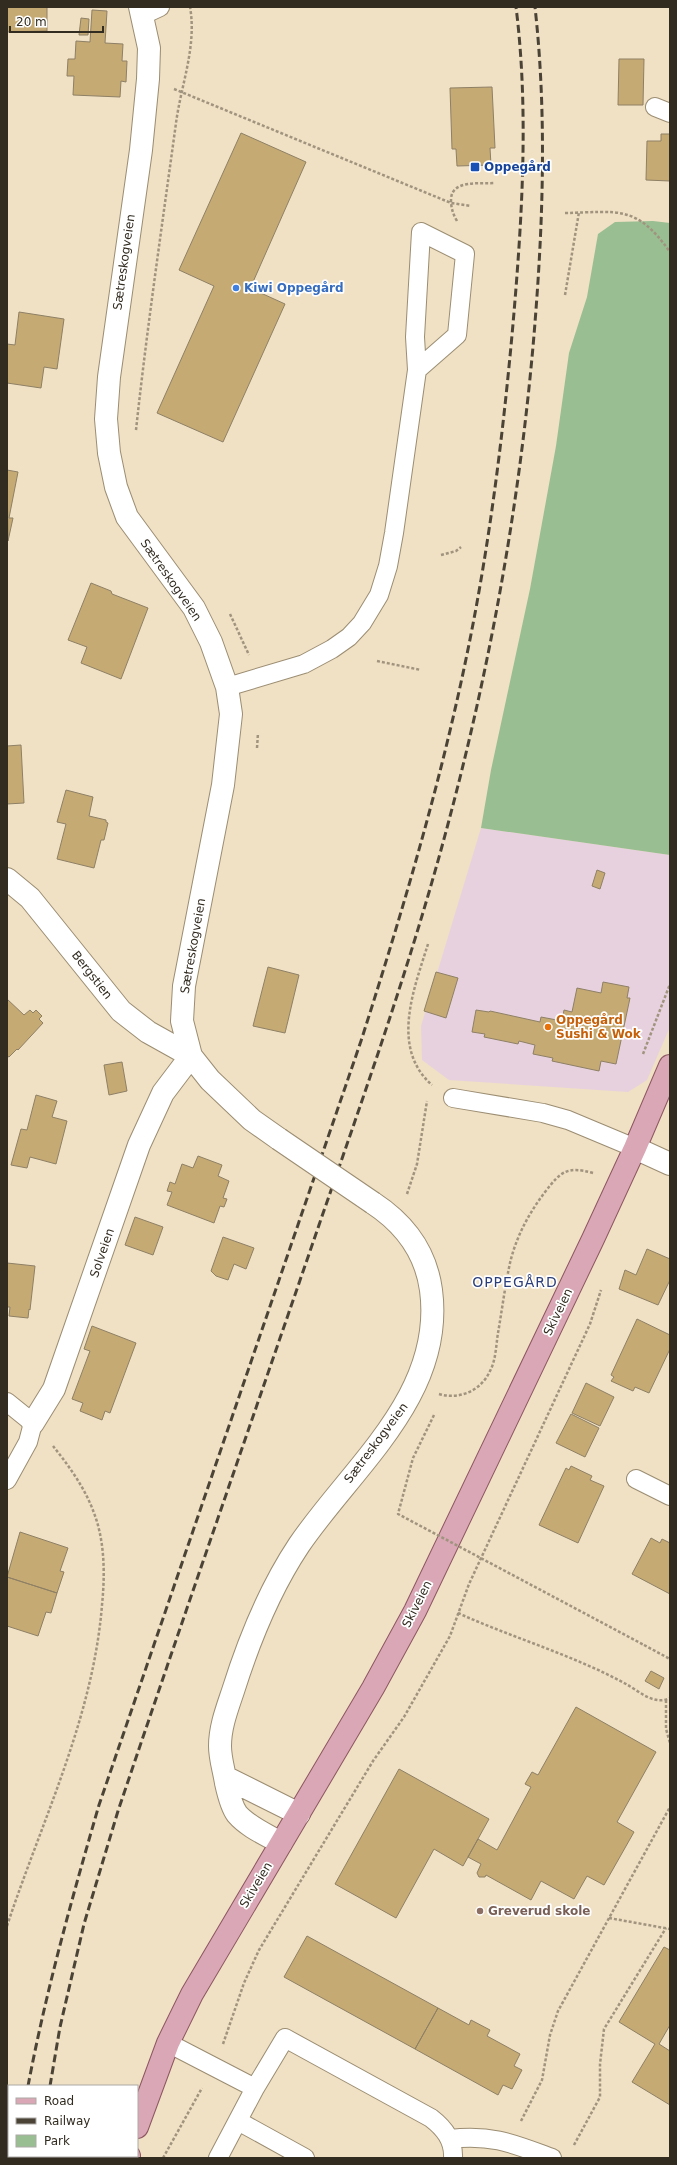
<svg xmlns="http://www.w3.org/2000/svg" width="677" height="2165" font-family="'DejaVu Sans',sans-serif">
<rect width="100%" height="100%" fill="#f0e0c4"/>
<path fill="#e7d1de" d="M 481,828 L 670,855 L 670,1027 L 647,1080 L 628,1092 L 449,1080 L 422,1060 L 421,1026 Z"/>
<path fill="#99be92" d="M 653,221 L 670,223 L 670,855 L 481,828 L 491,770 L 530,589 L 556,446 L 569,353 L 587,297 L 598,234 L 615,222 Z"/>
<path fill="#c6aa74" stroke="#8e8065" d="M 7,7 L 47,7 L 47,31 L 7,32 Z
M 92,10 L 107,11 L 105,43 L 123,44 L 122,61 L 127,61 L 126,82 L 121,81 L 120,97 L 73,95 L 74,76 L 67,76 L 68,59 L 75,59 L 76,41 L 90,42 Z
M 81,18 L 89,19 L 88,35 L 79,35 Z
M 619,59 L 644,59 L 643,105 L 618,105 Z
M 492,87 L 495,148 L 490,148 L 491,165 L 457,166 L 456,149 L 452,149 L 450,88 Z
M 241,133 L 306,162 L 253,282 L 255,283 L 252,289 L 285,304 L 223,442 L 157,413 L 214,286 L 179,270 Z
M 661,134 L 670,134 L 670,181 L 646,180 L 647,141 L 661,141 Z
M 19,312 L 64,319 L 57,369 L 44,367 L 41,388 L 7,383 L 7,344 L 15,345 Z
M 7,470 L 18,472 L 9,518 L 13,518 L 8,541 Z
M 91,583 L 111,591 L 112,594 L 148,608 L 121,679 L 81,663 L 87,647 L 68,640 Z
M 21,745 L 24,803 L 7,804 L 7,746 Z
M 66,790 L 93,797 L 89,816 L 106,820 L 106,822 L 108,823 L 104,840 L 101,840 L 94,868 L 57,859 L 66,824 L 57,822 Z
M 597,870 L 605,873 L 600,889 L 592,886 Z
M 268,967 L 299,975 L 285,1033 L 253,1026 Z
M 436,972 L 458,978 L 446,1018 L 424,1011 Z
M 603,982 L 629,987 L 627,998 L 630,998 L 616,1064 L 601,1061 L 599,1071 L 552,1061 L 553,1058 L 533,1054 L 535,1045 L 519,1041 L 518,1044 L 484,1037 L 485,1034 L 472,1032 L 476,1010 L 489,1012 L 490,1011 L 540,1022 L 541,1017 L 562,1021 L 564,1010 L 572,1012 L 577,988 L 601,993 Z
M 7,999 L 24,1015 L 30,1010 L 33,1013 L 36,1010 L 42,1016 L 39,1019 L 43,1023 L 18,1050 L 17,1049 L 9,1057 L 7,1056 Z
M 122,1062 L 127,1091 L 109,1095 L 104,1065 Z
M 36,1095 L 57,1101 L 52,1117 L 67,1121 L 56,1164 L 30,1157 L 27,1168 L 11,1165 L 21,1129 L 27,1130 Z
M 198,1156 L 222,1165 L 218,1176 L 229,1181 L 223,1198 L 227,1199 L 224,1207 L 220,1206 L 214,1223 L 167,1205 L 172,1192 L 167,1191 L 170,1182 L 175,1184 L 182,1164 L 193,1168 Z
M 135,1217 L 163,1227 L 153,1255 L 125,1245 Z
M 223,1237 L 254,1248 L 246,1269 L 234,1264 L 228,1280 L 216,1276 L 211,1271 Z
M 647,1249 L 670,1259 L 670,1280 L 658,1305 L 619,1289 L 625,1270 L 636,1275 Z
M 7,1263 L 35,1266 L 30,1310 L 29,1309 L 28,1318 L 9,1316 L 10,1307 L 7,1307 Z
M 637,1319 L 670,1335 L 670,1349 L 649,1393 L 635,1387 L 633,1391 L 611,1381 L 614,1377 L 611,1375 Z
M 92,1326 L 136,1343 L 110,1413 L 105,1411 L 102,1420 L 80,1411 L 83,1403 L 72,1399 L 90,1351 L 84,1349 Z
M 586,1383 L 614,1397 L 600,1426 L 572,1413 Z
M 571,1414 L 599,1428 L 585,1457 L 556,1443 Z
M 571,1466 L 592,1476 L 590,1480 L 604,1486 L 578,1543 L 539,1525 L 566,1468 L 569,1470 Z
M 20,1532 L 68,1548 L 60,1571 L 64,1572 L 57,1593 L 7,1577 Z
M 651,1538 L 660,1543 L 662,1539 L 670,1543 L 670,1594 L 632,1574 Z
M 7,1577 L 57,1593 L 51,1613 L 46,1612 L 38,1636 L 7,1626 Z
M 651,1671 L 664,1678 L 659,1689 L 645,1681 Z
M 576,1707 L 656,1752 L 617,1822 L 634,1832 L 604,1885 L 587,1876 L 574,1899 L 541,1881 L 531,1900 L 486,1875 L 485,1877 L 479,1877 L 477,1873 L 481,1864 L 468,1857 L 478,1839 L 497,1850 L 531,1787 L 525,1784 L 532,1772 L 538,1775 Z
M 399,1769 L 489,1819 L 463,1866 L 434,1849 L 396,1918 L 335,1884 Z
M 307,1936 L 438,2008 L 415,2049 L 284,1977 Z
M 664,1947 L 670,1950 L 670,2025 L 659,2044 L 670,2051 L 670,2105 L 632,2082 L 655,2044 L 619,2022 Z
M 438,2008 L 469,2025 L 471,2020 L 490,2030 L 487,2036 L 520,2054 L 514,2066 L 522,2070 L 512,2089 L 503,2085 L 498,2095 L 415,2049 Z"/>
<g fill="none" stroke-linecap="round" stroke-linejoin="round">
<g stroke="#9b8d72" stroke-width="20">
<path id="service" d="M 143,15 L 160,7
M 655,107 L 670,113
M 227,687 L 304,664 L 332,649 L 349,637 L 362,623 L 379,595 L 388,566 L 394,533 L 417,370 L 415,337 L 421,232 L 465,254 L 457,335 L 417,370
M 453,1098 L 543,1113 L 568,1120 L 635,1148
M 7,1402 L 33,1423 L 28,1442 L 7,1480
M 636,1479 L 670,1496
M 168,2043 L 255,2088
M 238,2121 L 305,2158
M 450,2139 C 492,2134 514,2144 552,2158
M 218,2158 L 255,2088 L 285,2038 L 431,2118 C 444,2128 454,2140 453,2158"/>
</g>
<g stroke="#9b8d72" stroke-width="24">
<path id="minor" d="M 140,7 L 149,48 L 148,79 L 141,150 L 109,377 L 106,419 L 109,453 L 116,487 L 127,517 L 194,608 L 211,642 L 227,687 L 231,714 L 223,785 L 184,986 L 182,1021 L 191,1056 L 210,1080 L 252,1120 L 279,1139
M 7,879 L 30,898 L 121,1011 L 148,1032 L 191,1056
M 635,1148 L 670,1164
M 33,1423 L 54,1389 L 139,1145 L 163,1093 L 191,1056
M 225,1777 L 299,1814
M 281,1843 C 267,1835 248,1827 237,1814 C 231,1806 228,1792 226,1783 C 224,1770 220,1759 220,1746 C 220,1727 227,1709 233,1691 C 249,1640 269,1590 299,1545 C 352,1467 445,1395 431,1290 C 426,1253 405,1224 373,1203"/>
</g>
<g stroke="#8d5661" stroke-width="24">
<path id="primary" d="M 137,2127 L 168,2043 L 192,1994 L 373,1688 L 415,1611 L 593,1239 L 635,1148 L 670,1066
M 129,2158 L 129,2156"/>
</g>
<path stroke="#a0947f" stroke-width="2.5" stroke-dasharray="3 2" stroke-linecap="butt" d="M 174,89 L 451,203 L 471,206
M 565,213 C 618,212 636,204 670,252
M 457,221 C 453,214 451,208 451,200 C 451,179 481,184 495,183
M 565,295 L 579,212
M 136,430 C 147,328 162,226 176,123 C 181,85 197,46 190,7
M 441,555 L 456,551 L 461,547
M 230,614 L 249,655
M 377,661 L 421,670
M 257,748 L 258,733
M 428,944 C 414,989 390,1048 432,1085
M 643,1054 L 670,984
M 407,1194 L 417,1164 L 427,1101
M 439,1394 C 459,1400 481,1391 490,1371 C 496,1360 496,1345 498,1333 C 502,1310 505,1286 510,1263 C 516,1237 529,1213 545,1192 C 561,1171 567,1166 593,1173
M 458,1613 C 513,1638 573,1655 626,1684 C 639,1691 654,1706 670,1698
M 644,1645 L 670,1659
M 666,1700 L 666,1729 L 670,1743
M 609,1918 L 670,1929
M 7,1926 C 42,1820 93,1718 102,1605 C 105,1575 105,1542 94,1513 C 85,1488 69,1466 53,1446
M 223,2044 L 244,1983 L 259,1950 L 373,1761 L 404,1717 L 450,1636 L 469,1584 L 590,1324 L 601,1290
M 521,2121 L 542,2080 L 550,2035 L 558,2011 L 670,1807
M 574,2145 L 600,2097 L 600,2064 L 604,2029 L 666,1928
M 163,2158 L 202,2088"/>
<use href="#service" stroke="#fff" stroke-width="18"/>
<use href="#minor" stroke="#fff" stroke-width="22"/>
<use href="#primary" stroke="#d9a7b5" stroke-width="22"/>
<path stroke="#4b4436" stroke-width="3" stroke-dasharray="8 4" stroke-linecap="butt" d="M 28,2086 C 46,1991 72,1898 99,1805 L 361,1041 C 401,916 439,789 466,659 C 489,549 503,436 513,324 C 522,220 529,111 516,7
M 50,2086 L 60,2027 L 84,1924 L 118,1811 C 184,1615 252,1420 319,1225 C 365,1092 412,960 448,824 C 491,663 520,500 534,335 C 543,226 547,116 535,7
M 17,2158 L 17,2156
M 38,2158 L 38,2156"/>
<g stroke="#9b8d72" stroke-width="24" stroke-linecap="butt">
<path id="minor-bridge" d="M 279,1139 L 373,1203"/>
</g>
<path stroke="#a0947f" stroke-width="2.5" stroke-dasharray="3 2" stroke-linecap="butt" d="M 434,1415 L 413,1458 L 398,1514 L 644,1645"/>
<use href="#minor-bridge" stroke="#fff" stroke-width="22"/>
</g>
<rect fill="#1a4fb4" stroke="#fff" stroke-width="1.5" x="470" y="162" width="10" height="10" rx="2"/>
<circle fill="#3f7fe0" stroke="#fff" stroke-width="1.5" cx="236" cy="288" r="4"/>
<circle fill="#e8710a" stroke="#fff" stroke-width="1.5" cx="548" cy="1027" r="4"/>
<circle fill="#8d6e63" stroke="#fff" stroke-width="1.5" cx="480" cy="1911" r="4"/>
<g text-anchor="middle" stroke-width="3.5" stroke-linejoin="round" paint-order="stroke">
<g font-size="12" font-weight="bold" fill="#164399" stroke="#fff" text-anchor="start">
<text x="484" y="171">Oppegård</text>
</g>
<g font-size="12" fill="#312b20" stroke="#fff">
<text transform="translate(124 262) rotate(-82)" y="4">Sætreskogveien</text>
<text transform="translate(171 580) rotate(55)" y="4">Sætreskogveien</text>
<text transform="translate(193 946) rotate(-80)" y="4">Sætreskogveien</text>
<text transform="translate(92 975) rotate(52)" y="4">Bergstien</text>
<text transform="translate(102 1253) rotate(-71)" y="4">Solveien</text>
<text transform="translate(558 1312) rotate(-64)" y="4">Skiveien</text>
<text transform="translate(376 1443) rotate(-53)" y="4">Sætreskogveien</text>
<text transform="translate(417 1604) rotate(-63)" y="4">Skiveien</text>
<text transform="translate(256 1885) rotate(-59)" y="4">Skiveien</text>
</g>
<g font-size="12" font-weight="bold" fill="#366cbe" stroke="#fff" text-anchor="start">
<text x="244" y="292">Kiwi Oppegård</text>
</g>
<g font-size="12" font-weight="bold" fill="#c56008" stroke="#fff" text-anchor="start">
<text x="556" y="1024">Oppegård<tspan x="556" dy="14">Sushi &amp; Wok</tspan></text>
</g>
<g font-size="12" font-weight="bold" fill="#785e54" stroke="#fff" text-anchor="start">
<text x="488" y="1915">Greverud skole</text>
</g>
<g font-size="14" letter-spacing="1" fill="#2c3e77" stroke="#fff">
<text x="515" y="1287">OPPEGÅRD</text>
</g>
</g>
<rect width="677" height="2165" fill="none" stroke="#312b20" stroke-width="16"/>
<rect x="8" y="2085" width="130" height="72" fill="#ffffff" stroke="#adaaa6"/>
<rect x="16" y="2098" width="20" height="6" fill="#d9a7b5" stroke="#adaaa6"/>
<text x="44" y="2105" font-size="12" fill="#312b20">Road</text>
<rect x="16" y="2118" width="20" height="6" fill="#4b4436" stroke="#adaaa6"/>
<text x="44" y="2125" font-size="12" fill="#312b20">Railway</text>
<rect x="16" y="2135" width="20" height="12" fill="#99be92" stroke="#adaaa6"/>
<text x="44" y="2145" font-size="12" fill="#312b20">Park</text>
<path d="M10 26v6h93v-6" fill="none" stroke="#312b20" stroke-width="2"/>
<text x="16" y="26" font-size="12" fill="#312b20" stroke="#ffffff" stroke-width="3" paint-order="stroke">20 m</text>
</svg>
